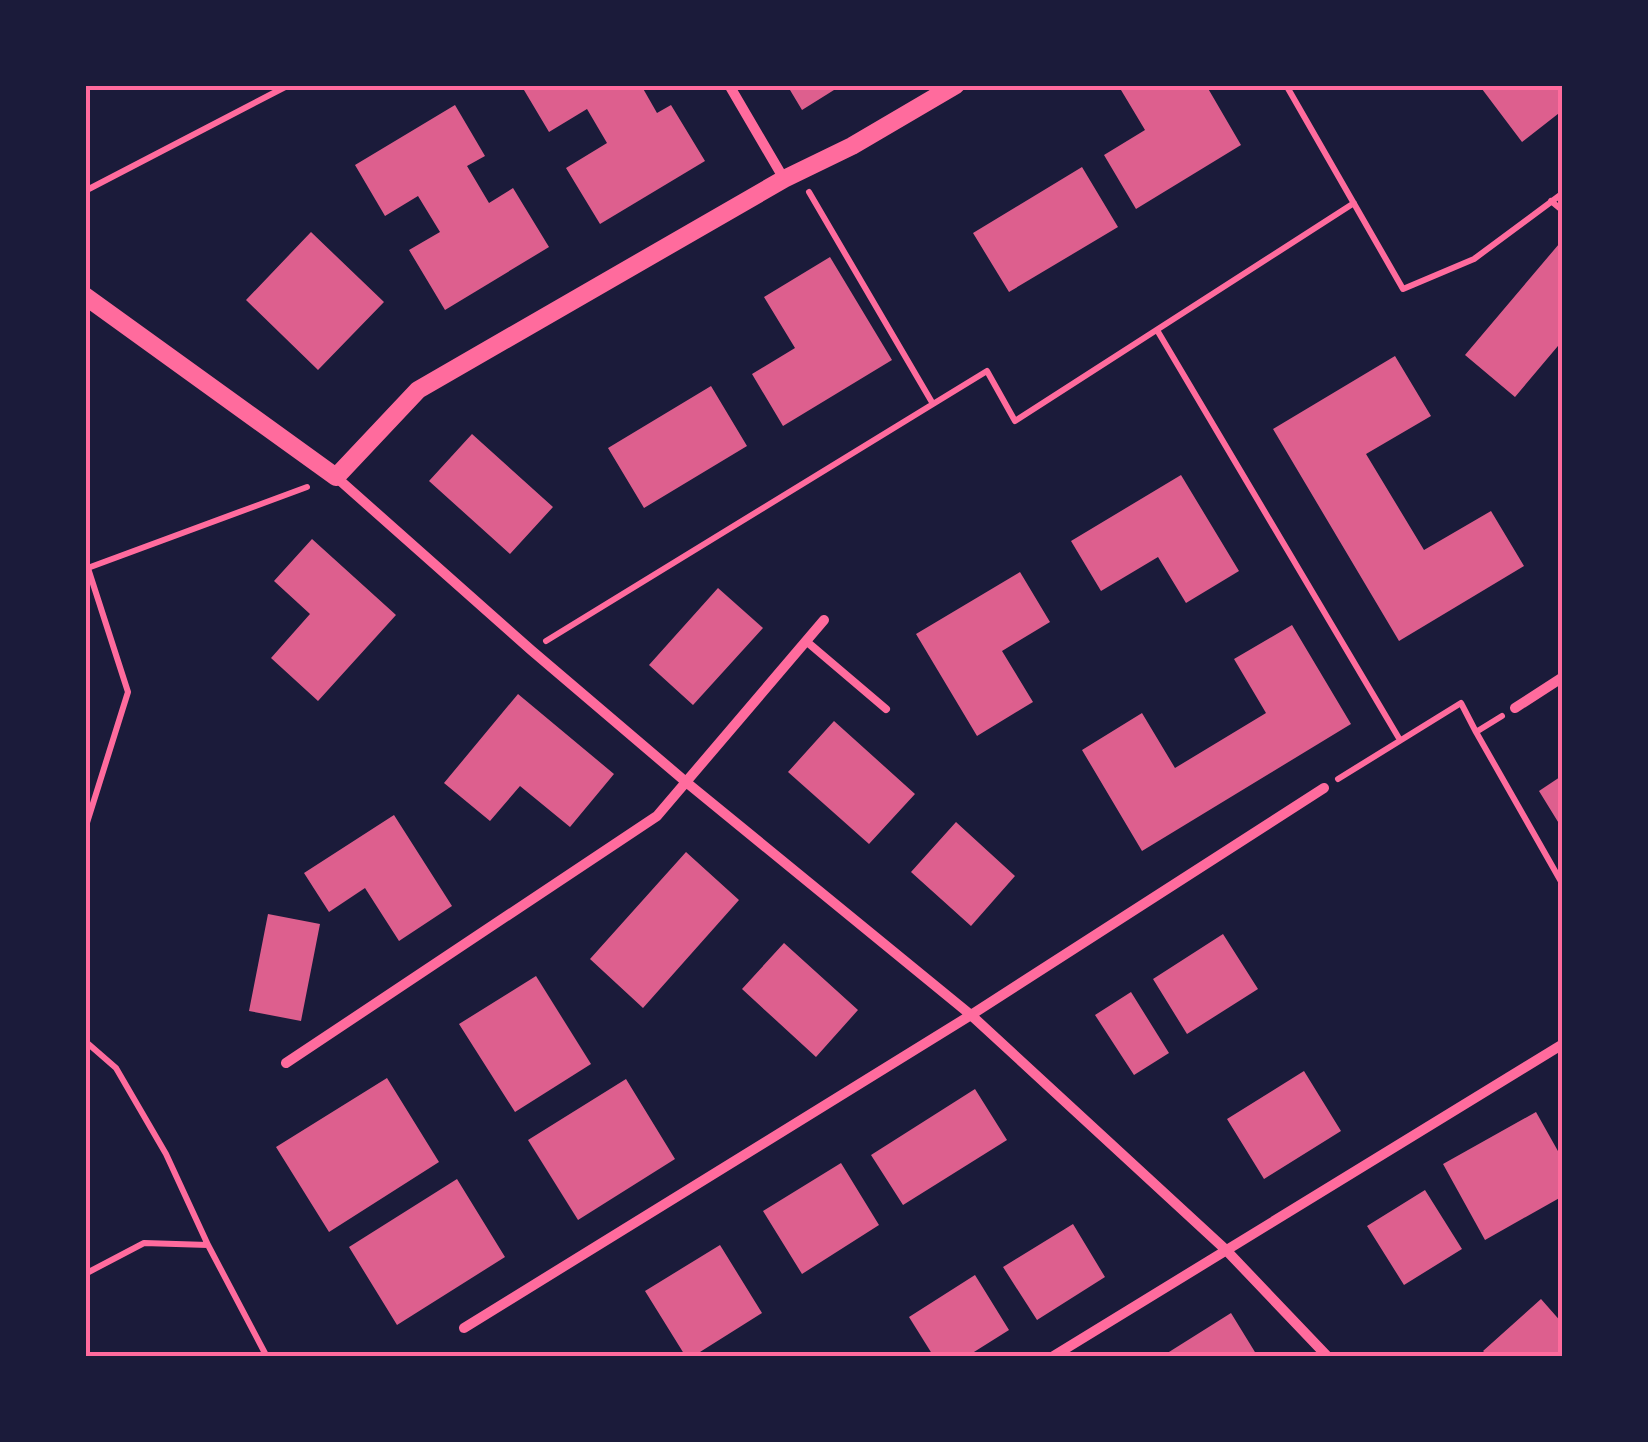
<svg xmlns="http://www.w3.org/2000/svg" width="1648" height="1442" font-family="Figtree,sans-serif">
<rect width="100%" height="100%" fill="#1b1b3a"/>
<path fill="#dd5f8e" d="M 521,85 L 641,85 L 657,113 L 671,105 L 705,161 L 600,224 L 566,168 L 607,143 L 587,109 L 549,132 Z
M 787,85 L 842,85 L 802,110 Z
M 1118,85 L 1206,85 L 1241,145 L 1136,209 L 1104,155 L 1145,130 Z
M 1479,85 L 1563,85 L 1563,110 L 1522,142 Z
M 455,105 L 485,156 L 467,166 L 489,203 L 513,188 L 549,247 L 445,310 L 409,250 L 440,232 L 418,196 L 385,216 L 355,165 Z
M 1082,167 L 1118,227 L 1009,292 L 973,233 Z
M 311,232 L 384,302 L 318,370 L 246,300 Z
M 1559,244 L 1563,247 L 1563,340 L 1515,397 L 1465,355 Z
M 830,257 L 892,360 L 783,426 L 752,374 L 795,348 L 764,297 Z
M 1395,356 L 1431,416 L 1366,454 L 1424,550 L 1491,511 L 1524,566 L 1399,641 L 1273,429 Z
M 711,386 L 747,446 L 644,508 L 608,448 Z
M 472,434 L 553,507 L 510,554 L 429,481 Z
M 1181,475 L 1239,571 L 1186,603 L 1158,557 L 1101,591 L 1071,541 Z
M 312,539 L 396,615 L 318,701 L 271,658 L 310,614 L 274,581 Z
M 1020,572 L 1050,622 L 1002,651 L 1033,702 L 977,736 L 916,634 Z
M 718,588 L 763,628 L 693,705 L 649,665 Z
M 1292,625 L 1351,724 L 1142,851 L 1082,750 L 1142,713 L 1175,768 L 1266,713 L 1234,659 Z
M 518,694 L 614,774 L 570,827 L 520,786 L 490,821 L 444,783 Z
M 834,721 L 915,794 L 869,844 L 788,772 Z
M 1563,775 L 1563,830 L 1539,791 Z
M 394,815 L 452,906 L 399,941 L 365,888 L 329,912 L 304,873 Z
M 956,822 L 1015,876 L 971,926 L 911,872 Z
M 686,852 L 739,900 L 643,1008 L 590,959 Z
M 268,914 L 320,924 L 301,1021 L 249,1011 Z
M 1223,934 L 1258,989 L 1187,1034 L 1153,979 Z
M 784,943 L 858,1010 L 816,1057 L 742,989 Z
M 536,976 L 591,1064 L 515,1112 L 459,1024 Z
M 1131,992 L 1169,1053 L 1134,1075 L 1095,1015 Z
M 1304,1071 L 1341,1131 L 1264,1179 L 1227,1119 Z
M 387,1078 L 439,1162 L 329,1232 L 276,1147 Z
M 626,1079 L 675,1159 L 578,1220 L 528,1140 Z
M 975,1089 L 1007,1140 L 903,1205 L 871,1155 Z
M 1536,1112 L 1563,1160 L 1563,1196 L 1485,1240 L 1443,1164 Z
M 841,1163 L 879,1225 L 802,1274 L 763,1211 Z
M 457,1179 L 505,1257 L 397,1325 L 349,1247 Z
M 1425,1190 L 1462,1249 L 1404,1285 L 1367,1226 Z
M 1073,1224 L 1105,1277 L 1037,1320 L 1003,1267 Z
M 720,1245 L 762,1313 L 692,1357 L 686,1357 L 645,1291 Z
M 975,1275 L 1009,1330 L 966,1357 L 934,1357 L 909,1317 Z
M 1541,1299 L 1563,1324 L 1563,1357 L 1489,1357 L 1483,1351 Z
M 1231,1313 L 1258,1357 L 1161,1357 Z"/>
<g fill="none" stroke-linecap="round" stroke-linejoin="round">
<path stroke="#ff6b9d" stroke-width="6" d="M 1286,85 L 1403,289 L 1474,259 L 1563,193
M 85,191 L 289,85
M 809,192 L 933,404 L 987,371 L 1015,421 L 1354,203
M 1551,201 L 1563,211
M 1157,330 L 1400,740
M 85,559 L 128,692 L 85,829
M 85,569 L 307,487
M 546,641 L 933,404
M 1476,732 L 1563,885
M 1338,779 L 1461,703 L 1476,732 L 1502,716
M 85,1041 L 116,1068 L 166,1154 L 208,1245 L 267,1357
M 85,1274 L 144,1243 L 208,1245"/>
<path stroke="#ff6b9d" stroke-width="8" d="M 806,641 L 886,709"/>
<path stroke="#ff6b9d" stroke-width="10" d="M 729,85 L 784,179
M 336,477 L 531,650 L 686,782 L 971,1015 L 1226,1250 L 1328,1357
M 1515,708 L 1563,677
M 286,1063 L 657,816 L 824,620
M 464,1328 L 971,1015 L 1324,788
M 1052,1357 L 1563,1044"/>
<path stroke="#ff6b9d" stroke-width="18" d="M 85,296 L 336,477 L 418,390 L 784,179 L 852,146 L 956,85"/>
</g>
<rect width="1648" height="1442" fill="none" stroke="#1b1b3a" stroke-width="175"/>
<rect x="88" y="88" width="1472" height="1266" fill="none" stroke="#ff6b9d" stroke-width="4"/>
</svg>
